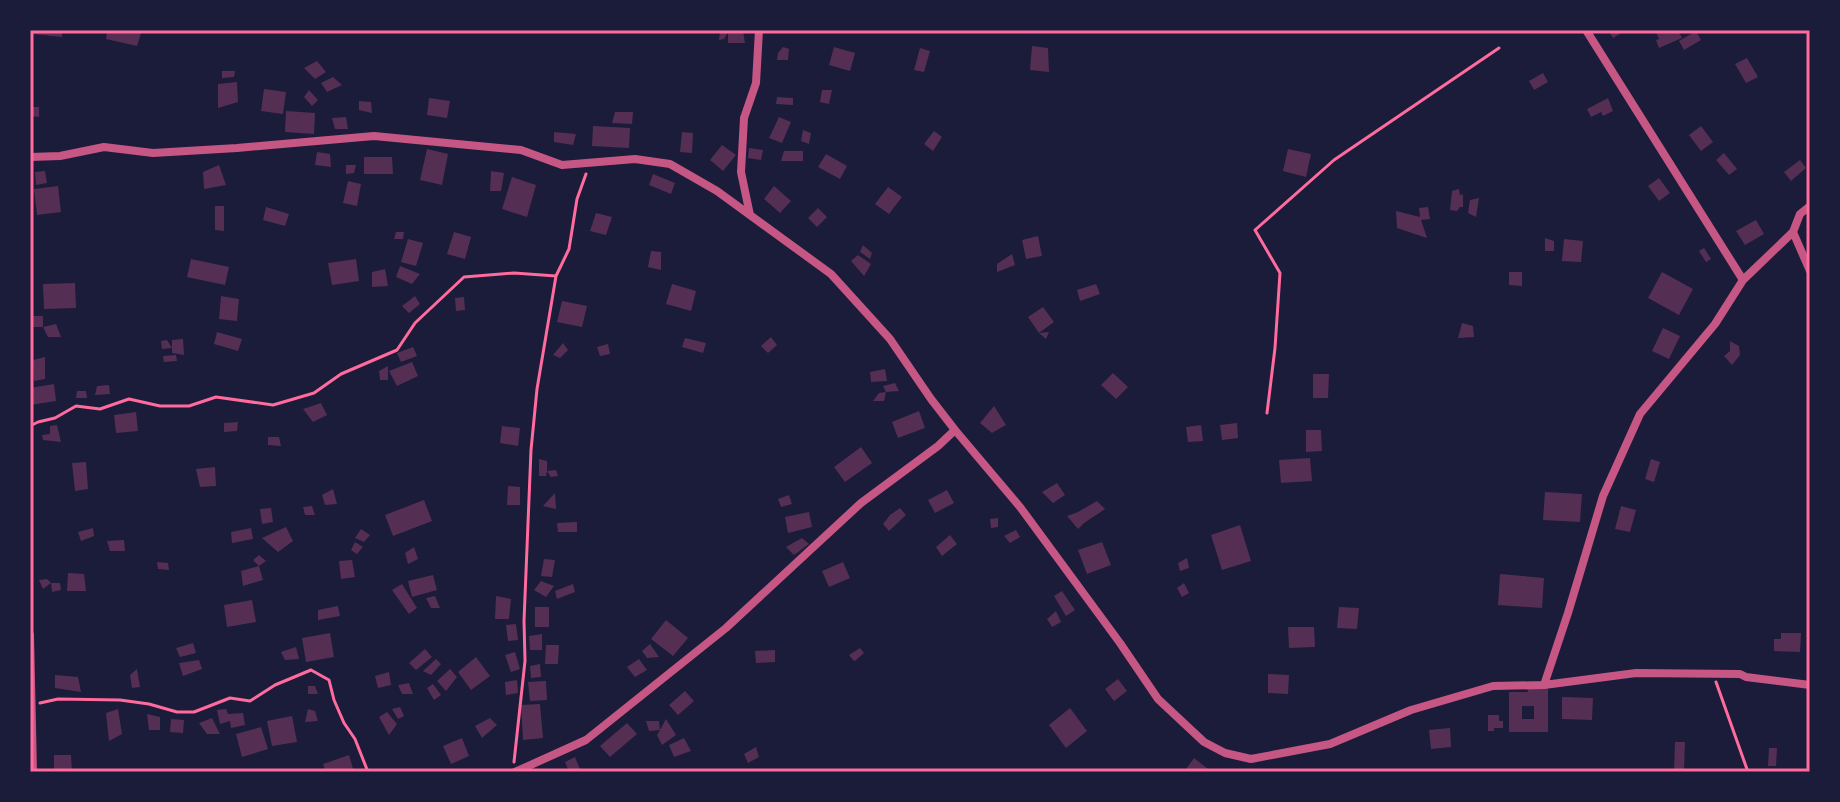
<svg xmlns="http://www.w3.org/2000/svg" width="1840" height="802" font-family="Rubik,sans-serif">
<rect width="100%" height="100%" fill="#1b1b3a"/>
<path fill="#542f53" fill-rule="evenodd" d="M 33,30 L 62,30 L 62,37 L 33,34 Z
M 107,30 L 142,30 L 137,46 L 106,39 Z
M 1608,30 L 1621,30 L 1623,32 L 1613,38 Z
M 1660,30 L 1678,30 L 1682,38 L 1659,48 L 1656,40 L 1659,39 L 1656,32 Z
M 743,31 L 745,43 L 728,43 L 728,32 L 724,39 L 719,40 L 720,32 Z
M 1696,31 L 1701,40 L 1684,50 L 1679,41 Z
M 1032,46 L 1048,48 L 1049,72 L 1030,70 Z
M 783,47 L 789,49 L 788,60 L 777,60 L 778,53 Z
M 834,47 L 855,53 L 850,71 L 829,65 Z
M 920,48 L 930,51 L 924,72 L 914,70 Z
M 1747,58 L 1758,77 L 1746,83 L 1735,64 Z
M 317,61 L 326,72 L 315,79 L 304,68 Z
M 222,71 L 235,71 L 234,77 L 222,78 Z
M 1543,73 L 1548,82 L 1534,90 L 1529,81 Z
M 333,77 L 342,85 L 327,92 L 321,83 Z
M 237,82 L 238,102 L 218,108 L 218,84 Z
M 264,89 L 286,92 L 283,114 L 261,111 Z
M 309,90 L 318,100 L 312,106 L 304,97 Z
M 822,90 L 832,90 L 829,104 L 820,102 Z
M 777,97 L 793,98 L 793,105 L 776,104 Z
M 429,98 L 450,101 L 447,118 L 427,115 Z
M 1608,98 L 1613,111 L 1603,116 L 1601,112 L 1591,117 L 1587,109 Z
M 359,101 L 371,102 L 372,113 L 359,110 Z
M 30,107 L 39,107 L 39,117 L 30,116 Z
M 286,111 L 315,113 L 314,134 L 285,132 Z
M 615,112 L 633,112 L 632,124 L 612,123 Z
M 346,117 L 348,129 L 335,129 L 332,118 Z
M 779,117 L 791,122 L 782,143 L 769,138 Z
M 593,126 L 630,128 L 629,148 L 592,146 Z
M 1701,126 L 1713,142 L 1701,151 L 1689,135 Z
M 803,130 L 811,133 L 809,144 L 801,141 Z
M 934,131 L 942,137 L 933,151 L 924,144 Z
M 554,132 L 576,134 L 573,145 L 554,142 Z
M 682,132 L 693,133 L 692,153 L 680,152 Z
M 722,145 L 736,155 L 723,171 L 710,160 Z
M 749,148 L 763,150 L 761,160 L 748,158 Z
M 427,149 L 448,154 L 442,185 L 420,180 Z
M 1288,149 L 1311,154 L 1306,177 L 1283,171 Z
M 784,151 L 803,151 L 803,161 L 781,161 Z
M 317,152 L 330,154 L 331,167 L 315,165 Z
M 1724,153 L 1737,169 L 1729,175 L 1716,160 Z
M 826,154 L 847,166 L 840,179 L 818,167 Z
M 364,157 L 392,157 L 393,174 L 364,174 Z
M 1800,160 L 1806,168 L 1791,181 L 1784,172 Z
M 219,165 L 226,185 L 204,189 L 203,172 Z
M 346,165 L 356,165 L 354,173 L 346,174 Z
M 45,171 L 47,183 L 36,185 L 35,172 Z
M 491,171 L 504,173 L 501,191 L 490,191 Z
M 653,174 L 675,183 L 671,194 L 649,185 Z
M 512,177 L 536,185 L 527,217 L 502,209 Z
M 1659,178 L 1670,193 L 1659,201 L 1648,186 Z
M 348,181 L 361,184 L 357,206 L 343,203 Z
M 58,186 L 61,212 L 37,215 L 34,189 Z
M 774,186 L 791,201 L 780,213 L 764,199 Z
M 888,187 L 902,197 L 889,214 L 875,204 Z
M 1459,189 L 1460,195 L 1463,194 L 1463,207 L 1460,207 L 1457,211 L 1450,210 L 1452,191 Z
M 1479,198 L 1476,217 L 1468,213 L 1470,200 Z
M 215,206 L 224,206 L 224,231 L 215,230 Z
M 266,207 L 289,214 L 285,226 L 263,220 Z
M 1428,207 L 1430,219 L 1421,220 L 1427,238 L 1397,228 L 1396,211 L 1420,217 L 1419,208 Z
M 818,208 L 827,217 L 817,227 L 808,218 Z
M 596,213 L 612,217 L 606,235 L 590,231 Z
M 1756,220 L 1764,234 L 1745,245 L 1736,231 Z
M 396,232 L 404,232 L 403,239 L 394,239 Z
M 454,232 L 471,237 L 465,259 L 447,254 Z
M 1038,236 L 1042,256 L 1026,259 L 1022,240 Z
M 1545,238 L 1554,241 L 1554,251 L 1545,251 Z
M 408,239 L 423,243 L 416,266 L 401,262 Z
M 1564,239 L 1583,241 L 1581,262 L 1562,261 Z
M 863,245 L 872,253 L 870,259 L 860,252 Z
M 1704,248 L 1711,259 L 1706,262 L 1699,251 Z
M 651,251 L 661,252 L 661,270 L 648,267 Z
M 1012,254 L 1015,265 L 997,272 L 997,264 Z
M 858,255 L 871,264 L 864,276 L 851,261 Z
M 191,259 L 229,267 L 225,285 L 187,277 Z
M 356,259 L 359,281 L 332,285 L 328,263 Z
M 400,266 L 420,274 L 412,284 L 396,277 Z
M 385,269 L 388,286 L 372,287 L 372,272 Z
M 1509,272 L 1522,272 L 1522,286 L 1509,285 Z
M 1662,272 L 1693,289 L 1679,315 L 1648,298 Z
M 75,283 L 76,308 L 44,309 L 43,284 Z
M 672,284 L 696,291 L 691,311 L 666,304 Z
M 1096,284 L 1100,294 L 1080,301 L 1077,290 Z
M 221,296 L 239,299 L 237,321 L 219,319 Z
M 415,296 L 420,304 L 409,313 L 402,306 Z
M 464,297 L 465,310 L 456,311 L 455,298 Z
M 562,301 L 587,306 L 582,327 L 557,322 Z
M 1043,307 L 1054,322 L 1039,333 L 1049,332 L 1046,339 L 1039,333 L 1028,317 Z
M 33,316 L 43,316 L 43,327 L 56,324 L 61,337 L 48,337 L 43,327 L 33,327 Z
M 1462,323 L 1473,326 L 1474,337 L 1458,338 Z
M 1663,328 L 1680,336 L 1669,359 L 1652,351 Z
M 217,332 L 242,339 L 238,351 L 214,344 Z
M 771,337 L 777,345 L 768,353 L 761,346 Z
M 685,338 L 706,343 L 703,353 L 682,347 Z
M 183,339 L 184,355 L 172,353 L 172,348 L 162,349 L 161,341 L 167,340 L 172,348 L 172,340 Z
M 1730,341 L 1739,346 L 1740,355 L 1732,365 L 1724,356 L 1730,351 Z
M 563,343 L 568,350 L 560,358 L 553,355 Z
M 608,344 L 610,354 L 600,356 L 597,347 Z
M 413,347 L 417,356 L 401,362 L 397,353 Z
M 176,355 L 177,361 L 164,362 L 163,356 Z
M 45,357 L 45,379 L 34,381 L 33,360 Z
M 412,362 L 418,376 L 397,386 L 389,371 Z
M 388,366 L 388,380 L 380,380 L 379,371 Z
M 885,369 L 887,381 L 871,382 L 870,372 Z
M 1113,373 L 1128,387 L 1116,399 L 1101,385 Z
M 1313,374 L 1329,374 L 1328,398 L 1313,398 Z
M 895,383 L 899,391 L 886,392 L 883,386 Z
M 54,384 L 56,401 L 30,405 L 30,388 Z
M 109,385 L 110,394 L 95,395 L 97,386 Z
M 77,391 L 86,391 L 87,398 L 76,398 Z
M 886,392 L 884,401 L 873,401 L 879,393 Z
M 321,403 L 327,415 L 313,422 L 303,409 Z
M 994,406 L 1006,425 L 992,433 L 980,423 Z
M 919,411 L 925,428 L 898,438 L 892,422 Z
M 136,412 L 138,431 L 116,433 L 114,415 Z
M 238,422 L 237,431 L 224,432 L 224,423 Z
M 1237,423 L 1238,438 L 1222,440 L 1220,425 Z
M 57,425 L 61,442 L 43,440 L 42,435 L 50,434 L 50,426 Z
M 1201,425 L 1203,441 L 1188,442 L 1186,427 Z
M 502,426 L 520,428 L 518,446 L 500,443 Z
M 1306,430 L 1321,430 L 1322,451 L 1306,452 Z
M 268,437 L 279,437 L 281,446 L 268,445 Z
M 861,447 L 872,463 L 845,482 L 834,467 Z
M 1310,458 L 1312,481 L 1281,483 L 1279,460 Z
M 539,459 L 547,461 L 547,471 L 556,470 L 558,476 L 551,477 L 547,471 L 546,476 L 539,476 Z
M 1651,459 L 1660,462 L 1654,482 L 1645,479 Z
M 86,462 L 88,489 L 75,491 L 72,463 Z
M 215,467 L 216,486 L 200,487 L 196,469 Z
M 1057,483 L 1065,495 L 1053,503 L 1042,492 Z
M 508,486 L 520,487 L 520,505 L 507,505 Z
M 333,489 L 337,504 L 325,505 L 322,495 Z
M 947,490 L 954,503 L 935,513 L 928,500 Z
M 1545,492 L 1582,494 L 1580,522 L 1543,520 Z
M 555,493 L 556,509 L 543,506 Z
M 789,495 L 792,504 L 781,507 L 778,499 Z
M 424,500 L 432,521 L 393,536 L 385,515 Z
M 1097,501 L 1105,509 L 1084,523 L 1078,529 L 1067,516 L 1078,512 Z
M 312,506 L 315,515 L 305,515 L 303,507 Z
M 1621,506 L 1636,510 L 1630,532 L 1615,529 Z
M 271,508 L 273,522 L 262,524 L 260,509 Z
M 900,508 L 906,515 L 889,531 L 883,524 L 890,515 Z
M 809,512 L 812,527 L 788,533 L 785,517 Z
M 998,518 L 998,527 L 991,528 L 990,519 Z
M 577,522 L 577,532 L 558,532 L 557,523 Z
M 1240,525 L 1251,561 L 1222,570 L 1211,535 Z
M 286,527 L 293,541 L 278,552 L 262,538 Z
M 93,528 L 94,536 L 81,541 L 78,532 Z
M 251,528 L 253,539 L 232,543 L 231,532 Z
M 361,529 L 370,535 L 364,542 L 355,538 Z
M 1016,530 L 1020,537 L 1010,543 L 1004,536 Z
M 950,535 L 957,544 L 942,556 L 936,547 Z
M 802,538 L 809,544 L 794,555 L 786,547 Z
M 124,540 L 125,551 L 110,551 L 107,541 Z
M 355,542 L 363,547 L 357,554 L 351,550 Z
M 1102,542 L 1111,565 L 1087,574 L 1078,550 Z
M 414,547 L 418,559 L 408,564 L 405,553 Z
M 259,555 L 266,561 L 259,566 L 253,560 Z
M 1187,558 L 1189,568 L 1180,571 L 1178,563 Z
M 544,559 L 555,560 L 552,577 L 541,576 Z
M 352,560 L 355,577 L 341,579 L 339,561 Z
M 157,562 L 168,563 L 169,570 L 158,569 Z
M 843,562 L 850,578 L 829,587 L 822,571 Z
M 259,566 L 263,580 L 243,586 L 241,571 Z
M 68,573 L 84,574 L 86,591 L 67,591 Z
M 1500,574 L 1544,578 L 1542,608 L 1498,605 Z
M 433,575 L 437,590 L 412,597 L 408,581 Z
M 47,579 L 51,583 L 43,589 L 39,580 Z
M 541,581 L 554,586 L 546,597 L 534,590 Z
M 51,583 L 60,583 L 61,590 L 52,592 Z
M 1184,583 L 1189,593 L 1182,597 L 1177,588 Z
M 402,584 L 417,608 L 409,614 L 392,590 Z
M 573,584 L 575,592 L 557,599 L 555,591 Z
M 1062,591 L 1075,610 L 1066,616 L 1054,596 Z
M 435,596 L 440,608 L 431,608 L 426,598 Z
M 496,596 L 511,599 L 509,619 L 495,619 Z
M 252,600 L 256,622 L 227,627 L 224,605 Z
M 338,606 L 340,616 L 318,620 L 318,610 Z
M 535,607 L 549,607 L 549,627 L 535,627 Z
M 1339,607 L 1359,608 L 1357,629 L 1337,628 Z
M 1056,611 L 1061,622 L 1052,627 L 1047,619 Z
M 666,620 L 688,638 L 673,656 L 651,639 Z
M 516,624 L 518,640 L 508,641 L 506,625 Z
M 1288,627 L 1314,627 L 1315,647 L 1289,648 Z
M 330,633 L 334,657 L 306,662 L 302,638 Z
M 1781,633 L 1801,633 L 1800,652 L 1774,651 L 1774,639 L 1781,639 Z
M 542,634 L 542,650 L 530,650 L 529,636 Z
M 193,643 L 196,653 L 180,657 L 176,648 Z
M 650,644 L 659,657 L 647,658 L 642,651 Z
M 546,645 L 559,645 L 558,664 L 545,664 Z
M 296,647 L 299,659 L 285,660 L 281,652 Z
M 860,648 L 864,653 L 855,661 L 853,660 L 849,655 Z
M 425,649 L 432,657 L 416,670 L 409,663 Z
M 775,650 L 775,662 L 756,663 L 755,651 Z
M 515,652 L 520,669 L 511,672 L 505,655 Z
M 476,657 L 490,676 L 471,690 L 458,672 Z
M 436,659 L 441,664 L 431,675 L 423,671 Z
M 639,659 L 647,670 L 635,677 L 627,667 Z
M 199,660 L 202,669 L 183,676 L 179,663 Z
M 540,664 L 541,677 L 531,678 L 530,666 Z
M 137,669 L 140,687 L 132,688 L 130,675 Z
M 450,669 L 457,677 L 446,691 L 437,681 Z
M 389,672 L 391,685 L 378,688 L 375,676 Z
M 1268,674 L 1289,675 L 1288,694 L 1268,693 Z
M 55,675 L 78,677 L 81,692 L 55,688 Z
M 1118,679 L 1127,691 L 1114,701 L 1105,689 Z
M 517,680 L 518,693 L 506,695 L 505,682 Z
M 546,681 L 547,700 L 530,701 L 528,682 Z
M 409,683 L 413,694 L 402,694 L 398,685 Z
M 433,684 L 441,695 L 434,700 L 427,688 Z
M 1528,685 L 1548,685 L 1548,732 L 1509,732 L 1509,692 L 1528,692 ZM 1522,706 L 1534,706 L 1534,719 L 1522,719 Z
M 308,686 L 315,686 L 318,694 L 308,694 Z
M 685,691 L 694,701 L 678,715 L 669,705 Z
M 1562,697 L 1593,698 L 1592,720 L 1562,719 Z
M 540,704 L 543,738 L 523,740 L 521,705 Z
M 400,707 L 404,716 L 398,719 L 392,709 Z
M 1070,708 L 1087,731 L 1066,748 L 1049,725 Z
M 118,709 L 122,734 L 109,741 L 106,713 Z
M 226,709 L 228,714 L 243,713 L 245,725 L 231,728 L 230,721 L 220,724 L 217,710 Z
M 308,709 L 315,711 L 318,721 L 305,722 Z
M 387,712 L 397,724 L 389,735 L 379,717 Z
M 147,714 L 160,717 L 160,730 L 149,730 Z
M 1488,715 L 1499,715 L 1499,721 L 1503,721 L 1503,728 L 1494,728 L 1494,731 L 1488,731 Z
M 292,716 L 297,742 L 272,746 L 267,721 Z
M 212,718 L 220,734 L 207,734 L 199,723 Z
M 490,718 L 497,725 L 482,738 L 475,726 Z
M 171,719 L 184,720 L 183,733 L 170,732 Z
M 666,719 L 676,735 L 662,745 L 657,735 L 660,730 L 649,731 L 646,721 L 659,721 L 660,730 Z
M 627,723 L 637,734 L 610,757 L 600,746 Z
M 261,727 L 268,749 L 242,757 L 236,734 Z
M 1450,728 L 1451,747 L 1431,749 L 1429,730 Z
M 462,738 L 469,756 L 451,764 L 443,746 Z
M 684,738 L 691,751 L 674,757 L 669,745 Z
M 1675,742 L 1685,742 L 1684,771 L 1674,771 Z
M 756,747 L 759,757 L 748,763 L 744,754 Z
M 1769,748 L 1777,748 L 1776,766 L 1768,766 Z
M 54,755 L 71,755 L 72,772 L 54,772 Z
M 349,755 L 354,772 L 326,772 L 323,764 Z
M 575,757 L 581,772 L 569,772 L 565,762 Z
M 1194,758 L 1208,769 L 1205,772 L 1190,772 L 1186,769 Z"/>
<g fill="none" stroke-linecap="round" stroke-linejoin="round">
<path stroke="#ff6b9d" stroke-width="3" d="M 1267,413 L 1275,348 L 1280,273 L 1255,230 L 1334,160 L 1499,48
M 30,426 L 38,422 L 55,418 L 76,406 L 100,409 L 129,399 L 160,406 L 189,406 L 216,397 L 273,405 L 314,393 L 341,374 L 397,350 L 415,323 L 464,277 L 514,273 L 556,276
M 1716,682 L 1748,772
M 40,703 L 58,699 L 120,700 L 149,704 L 177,712 L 194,712 L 230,698 L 250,701 L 275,685 L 311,670 L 329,680 L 334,700 L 344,723 L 355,739 L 368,772
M 514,762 L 525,661 L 524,621 L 531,450 L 537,389 L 556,276 L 569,249 L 577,199 L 586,174"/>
<path stroke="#c65784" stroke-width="8" d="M 1586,30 L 1743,280
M 30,157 L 60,156 L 104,147 L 153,153 L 237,148 L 374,136 L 521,150 L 562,165 L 635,159 L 670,164 L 717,191 L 831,274 L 890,339 L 931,399 L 955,430
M 750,215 L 741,172 L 744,118 L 756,83 L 759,30
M 1793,232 L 1810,271
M 30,635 L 33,772
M 1544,685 L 1636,673 L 1740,674 L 1746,677 L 1810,685
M 515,772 L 586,740 L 726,628 L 861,503 L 938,446 L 955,430 L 1020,507 L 1120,643 L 1158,699 L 1204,742 L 1225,753 L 1251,759 L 1330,744 L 1411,710 L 1493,686 L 1544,685 L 1568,613 L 1603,496 L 1640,414 L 1715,324 L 1743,280 L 1793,232 L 1800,214 L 1810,206"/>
</g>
<rect width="1840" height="802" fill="none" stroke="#1b1b3a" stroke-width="64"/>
<rect x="32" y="32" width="1776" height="738" fill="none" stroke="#ff6b9d" stroke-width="3"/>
</svg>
